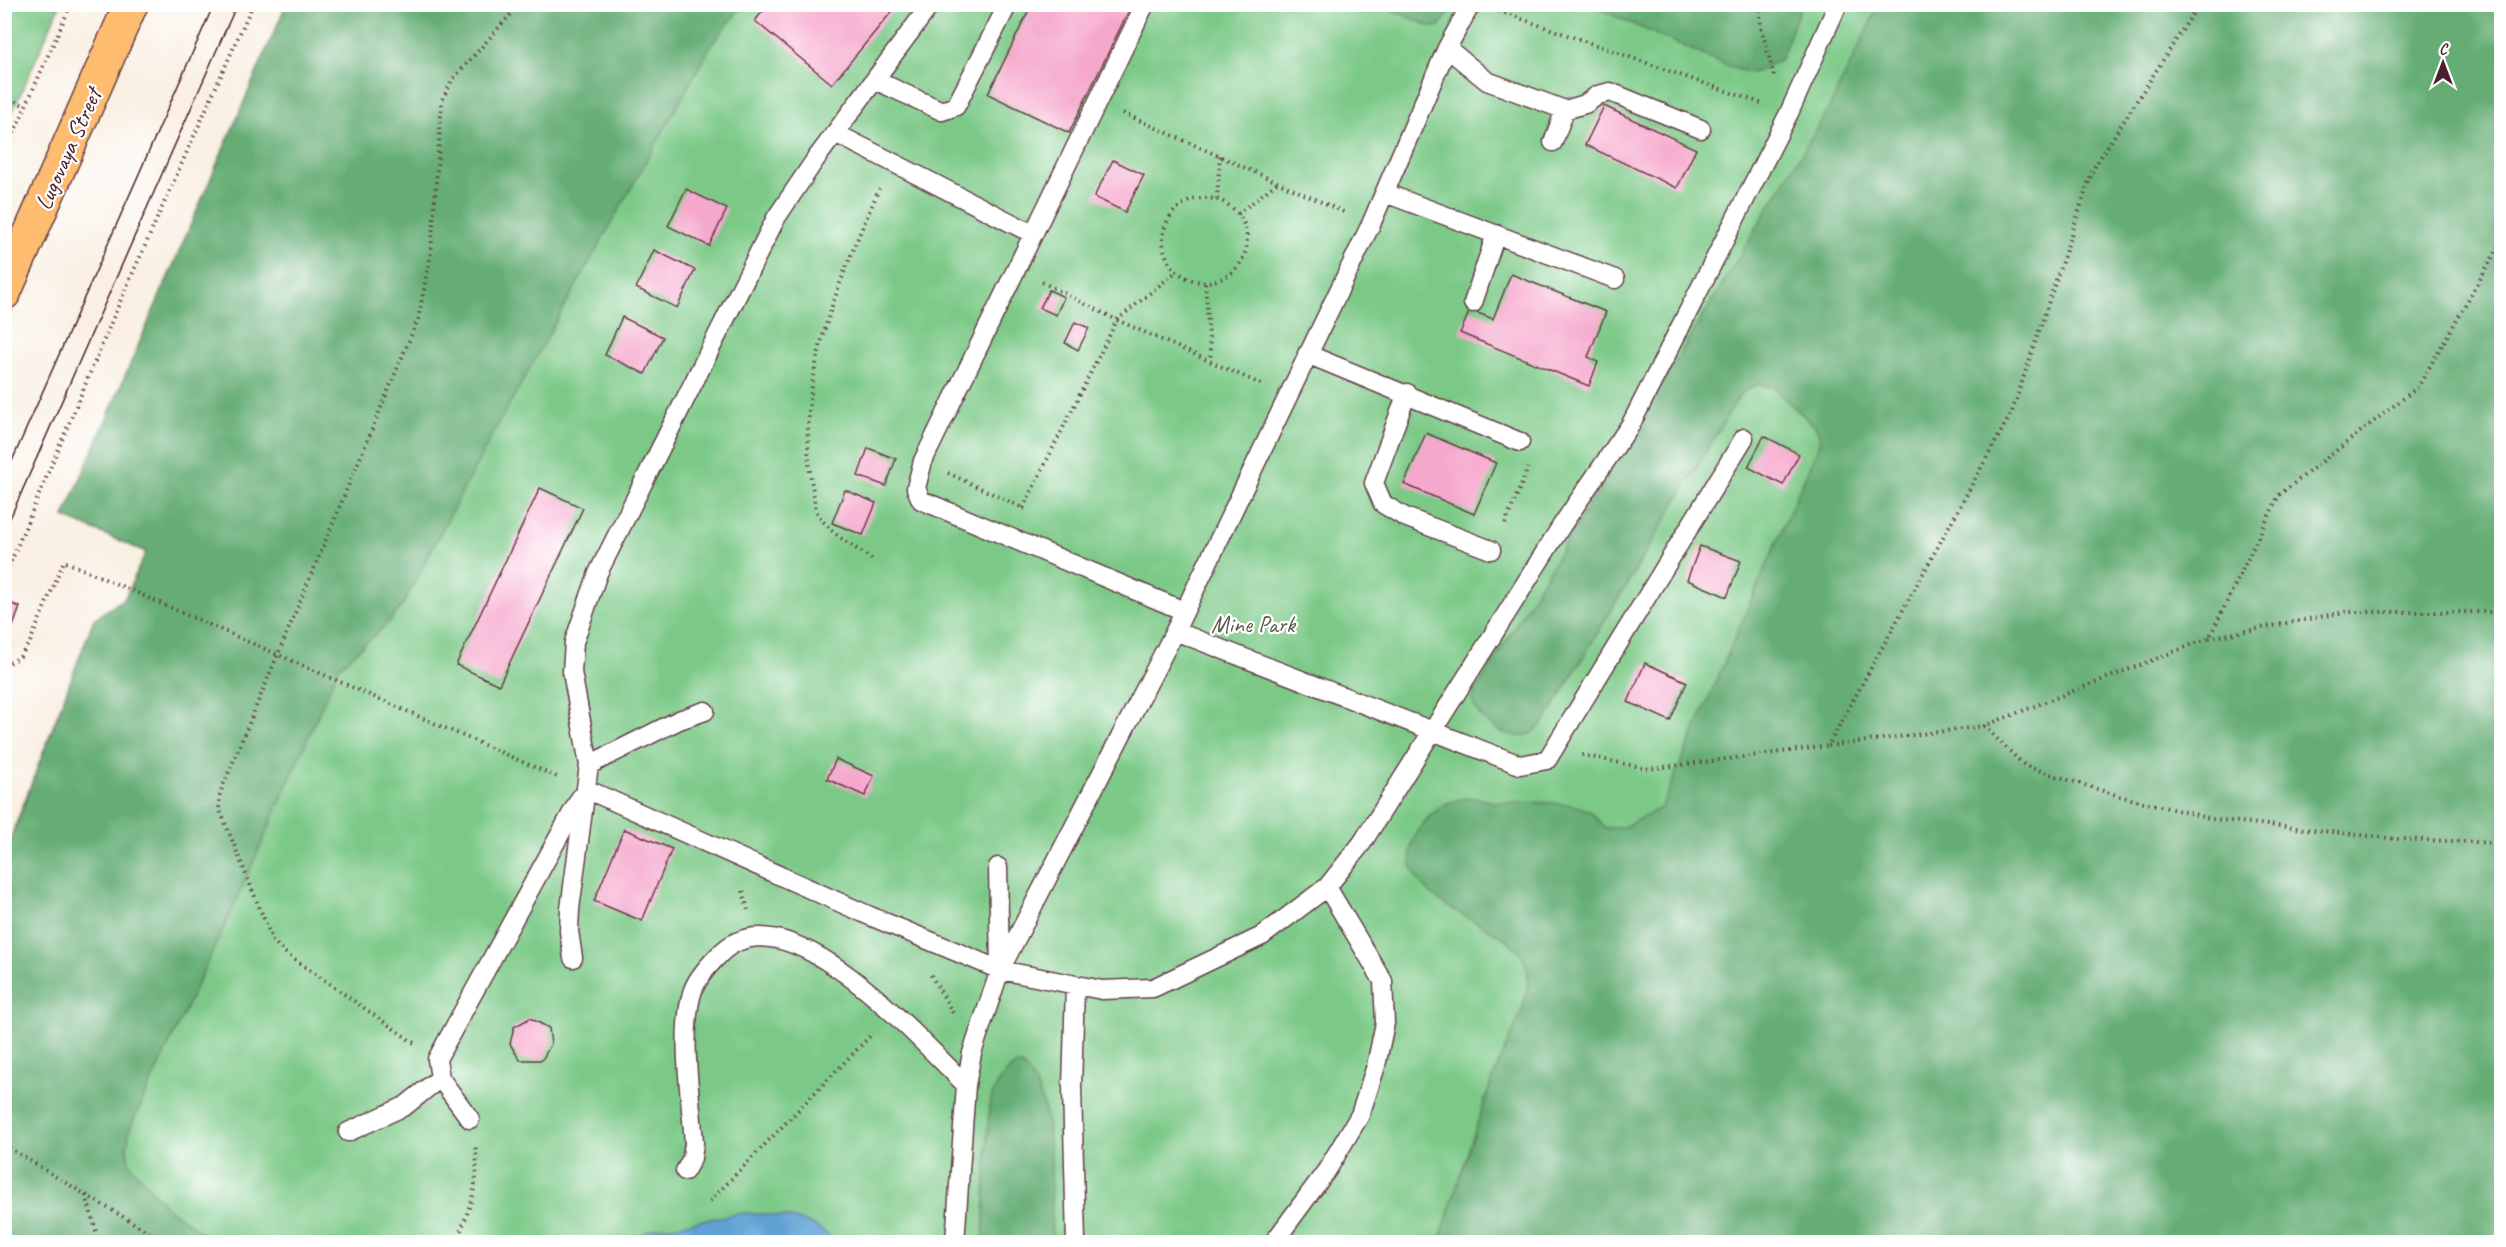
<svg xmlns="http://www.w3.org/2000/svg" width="2506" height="1247" font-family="Caveat,sans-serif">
<rect width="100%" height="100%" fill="#fff"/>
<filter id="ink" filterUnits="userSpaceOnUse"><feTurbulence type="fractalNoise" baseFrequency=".0167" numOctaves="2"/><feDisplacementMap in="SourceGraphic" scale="12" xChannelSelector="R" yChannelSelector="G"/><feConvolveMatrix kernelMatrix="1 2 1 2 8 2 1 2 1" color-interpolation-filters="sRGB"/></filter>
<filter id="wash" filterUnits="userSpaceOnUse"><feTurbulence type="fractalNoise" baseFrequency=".008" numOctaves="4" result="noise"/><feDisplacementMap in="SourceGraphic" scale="24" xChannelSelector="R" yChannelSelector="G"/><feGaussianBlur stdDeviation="1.35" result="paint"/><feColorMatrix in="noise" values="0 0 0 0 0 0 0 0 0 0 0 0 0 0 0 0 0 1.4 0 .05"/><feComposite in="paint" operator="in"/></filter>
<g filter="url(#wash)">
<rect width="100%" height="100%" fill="#f9f0e3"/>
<path fill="#7cc987" stroke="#637459" stroke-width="1.5" d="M 5,4 L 60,5 L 5,129 L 4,5 Z
M 286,5 L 2501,5 L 2501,1242 L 5,1242 L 4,855 L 94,619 L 125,598 L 146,552 L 64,517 Z"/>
<path fill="#65ad74" stroke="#586650" stroke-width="1.5" d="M 286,5 L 743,5 L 712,44 L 491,437 L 402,606 L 388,623 L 339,667 L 238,897 L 130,1128 L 127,1147 L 129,1163 L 165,1206 L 215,1242 L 5,1242 L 5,855 L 94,619 L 125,598 L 146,552 L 64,517 Z
M 1380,5 L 1455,5 L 1439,26 L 1432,27 Z
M 1590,5 L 1801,5 L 1781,59 L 1754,73 L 1735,69 Z
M 1879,5 L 2501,5 L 2501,1242 L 1439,1242 C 1457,1187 1474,1130 1494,1075 C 1505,1044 1526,1015 1528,981 C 1532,923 1432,924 1412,867 C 1404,843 1426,815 1446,804 C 1452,801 1466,797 1473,798 C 1481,798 1490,802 1499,802 C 1520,803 1572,800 1589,811 C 1594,814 1600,823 1604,828 L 1622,828 L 1661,808 L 1818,447 L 1820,437 L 1815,426 L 1772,387 L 1758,384 L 1741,393 L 1545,721 C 1541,725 1535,732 1530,734 C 1508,743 1474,719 1472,697 L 1828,110 Z
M 1016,1065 L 1022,1065 C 1059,1100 1050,1193 1052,1242 L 983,1242 L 989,1107 C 992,1092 1002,1073 1016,1065 Z"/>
<path fill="#61a2d4" stroke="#566080" stroke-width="1.5" d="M 743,1213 C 776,1215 812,1216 836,1242 L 627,1242 L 653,1229 Z"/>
<g id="blocks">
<path fill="#f6a7cc" d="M 768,4 L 898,4 L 832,84 L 755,21 Z
M 1032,4 L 1132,4 L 1069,133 L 988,94 Z
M 1604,106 L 1696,149 L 1677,188 L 1585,145 Z
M 1113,160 L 1144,175 L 1125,212 L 1094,197 Z
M 686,189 L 727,209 L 709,246 L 668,226 Z
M 654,250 L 695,270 L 677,308 L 636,288 Z
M 1511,274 L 1606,312 L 1588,357 L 1598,362 L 1589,386 L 1460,333 L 1470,310 L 1493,319 Z
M 1049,290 L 1064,297 L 1056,315 L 1040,308 Z
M 622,317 L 663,337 L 645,374 L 605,355 Z
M 1075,322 L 1089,328 L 1078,350 L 1065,343 Z
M 1426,433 L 1496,463 L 1474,514 L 1404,484 Z
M 1764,436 L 1799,454 L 1783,485 L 1748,467 Z
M 868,448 L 896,459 L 886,486 L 858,476 Z
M 540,488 L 583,508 L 499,685 L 456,665 Z
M 845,490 L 876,503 L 863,535 L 832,523 Z
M 1700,546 L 1741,561 L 1727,597 L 1687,580 Z
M 4,601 L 20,607 L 13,626 L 4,623 Z
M 1645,663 L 1687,682 L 1670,721 L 1628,702 Z
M 836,759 L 874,776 L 865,796 L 827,779 Z
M 624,829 L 672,849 L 642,921 L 594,901 Z
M 530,1018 L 549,1028 L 551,1044 L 542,1060 L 520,1060 L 510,1044 L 514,1027 Z"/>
</g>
</g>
<g filter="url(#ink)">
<use href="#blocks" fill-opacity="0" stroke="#643e47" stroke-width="1.5"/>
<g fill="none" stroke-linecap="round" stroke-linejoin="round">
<g stroke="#643e47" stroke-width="21">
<path id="lane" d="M 1145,4 L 923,461 L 916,488 L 921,500 L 1184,611
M 1447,48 L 1487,81 L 1565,110 L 1585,104 L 1598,95 L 1610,92 L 1701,129
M 875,80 L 942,111 L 956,106 L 1008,4
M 835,133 L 1033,234
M 1553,142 L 1565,110
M 1385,193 L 1615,279
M 1473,303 L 1496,234
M 1307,354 L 1520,442
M 1407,393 L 1374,483 L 1383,504 L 1405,517 L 1491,550
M 1175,631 L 1520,765 L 1547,760 L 1744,438
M 589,765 L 679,720 L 705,711
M 586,789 L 870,916 L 1000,970 L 1102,990 L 1153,988 L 1262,936 L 1327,887 L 1362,843 L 1562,525 L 1631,424 L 1789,113 L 1838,4
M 998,867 L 1000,968
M 573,958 L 569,931 L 570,909 L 589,765 L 572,672 L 574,642 L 598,573 L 776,218 L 815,160 L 931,4
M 1075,986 L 1072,1088 L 1076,1242
M 470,1119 L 440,1078 L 437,1059 L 580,798
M 348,1132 L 405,1106 L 440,1078
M 685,1171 L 692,1158 L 694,1143 C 691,1099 680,1035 692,993 C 696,979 708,966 718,956 C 784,883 921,1042 966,1085
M 955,1242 L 966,1085 L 972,1053 L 1000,970 L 1175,631 L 1371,224 L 1447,48 L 1471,4
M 1274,1242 L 1327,1170 L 1360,1115 L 1376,1066 L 1385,1023 L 1383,981 L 1327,887"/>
</g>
<g stroke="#643e47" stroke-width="36">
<path id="primary" d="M 4,293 L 131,4"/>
</g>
<path stroke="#643e47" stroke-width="4" stroke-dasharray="1.5 4.5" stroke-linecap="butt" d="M 1759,4 L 1761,27 L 1774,76
M 2199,4 L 2093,169 L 2012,412 L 1828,746 L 1984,726 L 2209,638 L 2279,495 L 2418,387 L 2502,241
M 1499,11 L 1763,104
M 4,97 L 26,106
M 1123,113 L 1346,213
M 4,155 L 71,4
M1163 240a42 42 0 1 1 84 0a42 42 0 1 1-84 0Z
M 1217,199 L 1220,155
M 1238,214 L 1278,182
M 1042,282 L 1117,320 L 1263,385
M 1205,283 L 1211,361
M 948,473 L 1025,509
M 1023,508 L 1117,320 L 1177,271
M 1505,524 L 1528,468
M 872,559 C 853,546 832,535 819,516 C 814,508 814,494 812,485 C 794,382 839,281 879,189
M 4,578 L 119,304 L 253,4
M 2209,638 L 2345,612 L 2502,612
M 4,642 L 10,645 L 4,657
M 4,665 L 19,658 L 30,642 L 64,561 L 557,777
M 1984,726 L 2025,766 L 2119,796 L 2213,819 L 2397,839 L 2502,843
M 1582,755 L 1649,769 L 1828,746
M 743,891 L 748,910
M 931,975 L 954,1015
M 414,1043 L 284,952 L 273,941 L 219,808 L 220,793 L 418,319 L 431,253 L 442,100 L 452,80 L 520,4
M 4,1145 L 86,1195 L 99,1242
M 86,1195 L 166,1242
M 710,1201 L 873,1033
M 456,1242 C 469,1211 481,1180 475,1145"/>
<use href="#lane" stroke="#fff" stroke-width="18"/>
<use href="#primary" stroke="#febc70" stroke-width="33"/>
<path stroke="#4a1f2b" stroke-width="1.5" d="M 4,479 L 214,4
M 4,532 L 237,4"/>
</g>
</g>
<g text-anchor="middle" stroke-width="4.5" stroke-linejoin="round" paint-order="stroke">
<g font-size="24" fill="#4a1f2b" stroke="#fff">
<text transform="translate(68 149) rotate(-66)" y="8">Lugovaya Street</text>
</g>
<g font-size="24" fill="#5c5a4b" stroke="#fff">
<text x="1253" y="632">Mine Park</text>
</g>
</g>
<rect width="2506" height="1247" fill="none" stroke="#fff" stroke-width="24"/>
<g transform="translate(2443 63)" stroke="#ffffff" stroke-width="4.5" paint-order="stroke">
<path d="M0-4.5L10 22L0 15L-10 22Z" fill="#4a1f2b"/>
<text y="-9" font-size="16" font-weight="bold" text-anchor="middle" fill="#4a1f2b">С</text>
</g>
</svg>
